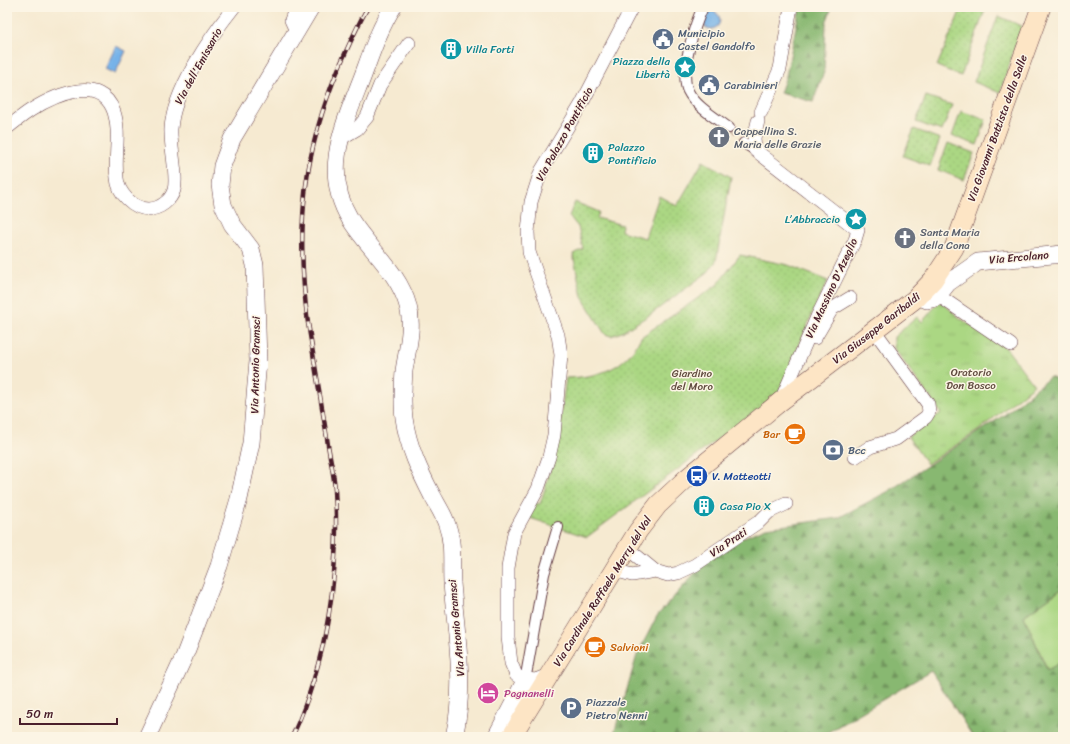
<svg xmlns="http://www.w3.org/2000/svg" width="1070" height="744" font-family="Sriracha,sans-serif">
<defs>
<pattern id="forest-firs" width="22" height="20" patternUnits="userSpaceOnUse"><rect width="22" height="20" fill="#88b871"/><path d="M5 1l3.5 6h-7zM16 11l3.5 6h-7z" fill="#71955d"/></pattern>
<pattern id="park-tufts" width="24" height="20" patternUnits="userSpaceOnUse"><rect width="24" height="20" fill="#abd783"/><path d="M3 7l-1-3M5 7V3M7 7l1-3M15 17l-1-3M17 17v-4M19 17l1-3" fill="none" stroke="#95b871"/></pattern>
<pattern id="garden-dots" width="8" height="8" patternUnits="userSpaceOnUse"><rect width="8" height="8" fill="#abd783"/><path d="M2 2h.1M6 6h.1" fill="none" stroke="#95b871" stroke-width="1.8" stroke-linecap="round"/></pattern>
</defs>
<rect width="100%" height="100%" fill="#fcf5e5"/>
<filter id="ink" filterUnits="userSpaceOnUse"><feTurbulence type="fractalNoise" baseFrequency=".025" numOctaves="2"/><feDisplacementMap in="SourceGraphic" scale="8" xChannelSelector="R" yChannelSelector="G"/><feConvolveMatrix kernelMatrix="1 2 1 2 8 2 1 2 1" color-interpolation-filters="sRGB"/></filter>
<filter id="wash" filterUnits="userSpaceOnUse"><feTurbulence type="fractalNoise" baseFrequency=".012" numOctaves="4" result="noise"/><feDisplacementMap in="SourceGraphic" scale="16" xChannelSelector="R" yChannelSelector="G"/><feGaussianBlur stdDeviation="0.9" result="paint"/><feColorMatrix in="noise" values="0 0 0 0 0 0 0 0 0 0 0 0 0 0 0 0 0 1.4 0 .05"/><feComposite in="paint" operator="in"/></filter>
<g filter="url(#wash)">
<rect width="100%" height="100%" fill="#f6ead1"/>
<path fill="#abd783" stroke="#7a7b57" d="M 1063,588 L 1063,661 L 1048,671 L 1024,616 Z"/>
<path fill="url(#forest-firs)" stroke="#696c4e" d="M 800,7 L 832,7 L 826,23 L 824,72 L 813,102 L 780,93 L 786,76 Z
M 1050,377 L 1063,383 L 1063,588 L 1024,616 L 1047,670 L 1063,661 L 1063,737 L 973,737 L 931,671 L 820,737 L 613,737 L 637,655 L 657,616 L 702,565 L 727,544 L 766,528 L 838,518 L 889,491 L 1004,415 Z"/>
<path fill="url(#park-tufts)" stroke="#7a7b57" d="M 940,301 L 961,319 L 1006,348 L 1034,385 L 979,430 L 927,464 L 908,437 L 941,413 L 894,348 L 894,337 L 917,317 L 922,322 Z"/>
<path fill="url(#garden-dots)" stroke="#7a7b57" d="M 962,7 L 977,7 L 985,10 L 961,76 L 937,66 Z
M 998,16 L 1022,26 L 1000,93 L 974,82 Z
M 926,96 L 952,105 L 942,131 L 916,122 Z
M 961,111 L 986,120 L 977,145 L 952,136 Z
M 914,129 L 940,139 L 930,166 L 903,156 Z
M 948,143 L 974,153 L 964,180 L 938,170 Z
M 703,161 L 731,177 L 716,261 L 708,272 L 651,314 L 622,332 L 611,336 L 605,334 L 582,297 L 573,254 L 583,249 L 578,227 L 569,216 L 575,202 L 599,212 L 597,218 L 622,225 L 621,231 L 645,238 L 659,196 L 677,206 Z
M 740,255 L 788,265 L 828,281 C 808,318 796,358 777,395 L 587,537 L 527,517 L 536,503 L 540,504 C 554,463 560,421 566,378 C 599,377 626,369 641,337 L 717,285 Z"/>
<path fill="#76b2e8" stroke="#60688a" d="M702 20a9 9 0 1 1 18 0a9 9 0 1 1-18 0Z
M 116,46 L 126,51 L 115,74 L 105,69 Z"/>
</g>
<g filter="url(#ink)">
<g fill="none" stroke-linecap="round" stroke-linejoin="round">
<path stroke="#d4c1b0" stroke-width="10" stroke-dasharray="10 5" stroke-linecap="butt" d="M 729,128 L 744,143"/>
<g stroke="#643d44" stroke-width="12">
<path id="pedestrian" d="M 703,7 C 695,24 679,73 688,91 C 695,106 716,118 729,128
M 744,143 L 755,150
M 525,681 L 544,574 L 558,527"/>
</g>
<g stroke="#643d44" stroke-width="14">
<path id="minor" d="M 296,31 L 291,20 L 296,7
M 761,112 L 780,69 L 791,7
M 758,121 L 754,138 L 755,150 L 858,230 L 855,240 L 817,317 L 781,400
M 7,128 C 15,122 23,115 31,110 C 55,95 101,74 114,112 C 121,133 114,157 117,178 C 118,193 133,209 149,209 C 160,209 171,200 174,190 C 178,177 170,146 171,129 C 173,91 210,37 234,7
M 340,139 L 357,129 L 367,117 L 380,85 L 409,43
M 939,296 L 1011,345
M 815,338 L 832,309 L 850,298
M 855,457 L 870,447 L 896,439 L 926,417 L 929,412 L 928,404 L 874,330
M 627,548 L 655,571 L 668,575 L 678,573 L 695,565 L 760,521 L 769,512 L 786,504
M 614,570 L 632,575 L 655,571
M 525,681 L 516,675 L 511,663 L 508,637 L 508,568 L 514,533 L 538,489 L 549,457 L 554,435 L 561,355 L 558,335 L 529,252 L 528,232 L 531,202 L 541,171 L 582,103 L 632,7"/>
</g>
<g stroke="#643d44" stroke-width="18">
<path id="tertiary" d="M 393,7 C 379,29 371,54 362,78 C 344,125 321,171 350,219 C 368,248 399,272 408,306 C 414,327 407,350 404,371 C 403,386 402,402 404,418 C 408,447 420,472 433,497 C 438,506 444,515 447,525 C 454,544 451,563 452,583 C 456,635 466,685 454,737
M 918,296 L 927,300 L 936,298 L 948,283 L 978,262 L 1063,254
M 147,737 L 184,657 L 219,566 L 239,499 L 251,443 L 258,361 L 255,265 L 251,249 L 232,224 L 223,205 L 220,185 L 222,166 L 232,139 L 311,7
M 496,737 L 525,681 L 536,682 L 548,677"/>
</g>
<g stroke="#643d44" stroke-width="20">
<path id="secondary" d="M 511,737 L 638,531 L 658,505 L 687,478 L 781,401 L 915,299 L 933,280 L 954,248 L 1041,7"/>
</g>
<use href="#pedestrian" stroke="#fff" stroke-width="10"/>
<use href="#minor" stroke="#fff" stroke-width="13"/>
<use href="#tertiary" stroke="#fff" stroke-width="17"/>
<use href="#secondary" stroke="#fde5c5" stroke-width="19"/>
<g stroke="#4a1f2b" stroke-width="4.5">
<path id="rail" d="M 292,737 C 327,661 340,573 335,490 C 334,473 329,455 327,438 C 321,400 314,361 308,323 C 295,230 303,151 340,65 C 349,45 357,26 368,7"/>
</g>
<use href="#rail" stroke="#fcf5e5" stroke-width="3" stroke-dasharray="9" stroke-linecap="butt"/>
</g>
</g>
<defs>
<g id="civic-disc" transform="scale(1.15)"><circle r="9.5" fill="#5c6f8a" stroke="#fcf5e5"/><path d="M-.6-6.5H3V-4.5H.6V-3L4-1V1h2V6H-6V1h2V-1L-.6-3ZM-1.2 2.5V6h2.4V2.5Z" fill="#fff"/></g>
<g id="building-disc" transform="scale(1.15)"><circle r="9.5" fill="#0f9aa8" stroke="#fcf5e5"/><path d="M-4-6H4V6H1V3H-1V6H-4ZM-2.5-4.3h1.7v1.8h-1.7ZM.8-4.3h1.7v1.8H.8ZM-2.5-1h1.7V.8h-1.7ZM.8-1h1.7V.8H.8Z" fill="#fff"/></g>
<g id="sight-disc" transform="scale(1.15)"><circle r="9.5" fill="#0f9aa8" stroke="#fcf5e5"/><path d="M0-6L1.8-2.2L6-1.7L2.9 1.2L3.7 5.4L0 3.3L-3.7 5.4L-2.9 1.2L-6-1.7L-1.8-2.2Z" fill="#fff"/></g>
<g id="church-disc" transform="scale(1.15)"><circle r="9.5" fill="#6b7280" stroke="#fcf5e5"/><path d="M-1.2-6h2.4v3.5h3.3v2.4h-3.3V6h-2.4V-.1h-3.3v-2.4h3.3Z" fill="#fff"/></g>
<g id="cafe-disc" transform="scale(1.15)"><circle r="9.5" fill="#e8710a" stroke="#fcf5e5"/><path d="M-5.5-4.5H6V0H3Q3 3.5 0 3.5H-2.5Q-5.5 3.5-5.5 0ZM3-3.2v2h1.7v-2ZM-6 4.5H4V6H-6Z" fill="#fff"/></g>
<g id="bank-disc" transform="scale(1.15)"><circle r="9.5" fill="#5c6f8a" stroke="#fcf5e5"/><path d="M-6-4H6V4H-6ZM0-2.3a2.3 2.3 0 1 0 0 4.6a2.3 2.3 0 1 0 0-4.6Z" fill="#fff"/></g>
<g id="bus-disc" transform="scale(1.15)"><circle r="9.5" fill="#1a4fb4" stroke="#fcf5e5"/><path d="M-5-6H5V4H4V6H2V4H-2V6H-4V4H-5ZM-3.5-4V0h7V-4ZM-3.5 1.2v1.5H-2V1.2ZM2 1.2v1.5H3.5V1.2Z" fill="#fff"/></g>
<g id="hotel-disc" transform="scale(1.15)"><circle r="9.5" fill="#d1479c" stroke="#fcf5e5"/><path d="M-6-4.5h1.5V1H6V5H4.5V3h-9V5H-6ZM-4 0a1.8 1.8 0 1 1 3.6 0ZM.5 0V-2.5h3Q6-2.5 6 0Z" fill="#fff"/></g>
<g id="parking-disc" transform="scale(1.15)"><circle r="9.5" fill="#5c6f8a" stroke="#fcf5e5"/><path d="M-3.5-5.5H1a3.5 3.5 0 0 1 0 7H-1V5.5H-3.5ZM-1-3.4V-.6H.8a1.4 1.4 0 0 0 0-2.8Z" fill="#fff"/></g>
</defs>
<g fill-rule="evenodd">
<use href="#civic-disc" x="663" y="39"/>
<use href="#building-disc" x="451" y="49"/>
<use href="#sight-disc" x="685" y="67"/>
<use href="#civic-disc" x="709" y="85"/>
<use href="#church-disc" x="719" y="137"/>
<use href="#building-disc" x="593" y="153"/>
<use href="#sight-disc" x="856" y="219"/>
<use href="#church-disc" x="905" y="238"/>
<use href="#cafe-disc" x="795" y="434"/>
<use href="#bank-disc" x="833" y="450"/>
<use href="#bus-disc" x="697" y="476"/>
<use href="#building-disc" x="704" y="506"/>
<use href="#cafe-disc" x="595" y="647"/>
<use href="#hotel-disc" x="488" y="693"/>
<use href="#parking-disc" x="571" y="708"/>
</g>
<g text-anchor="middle" stroke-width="3" stroke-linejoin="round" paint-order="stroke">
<g font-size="11" fill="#4e5e75" stroke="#fcf5e5" text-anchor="start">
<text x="678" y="37">Municipio<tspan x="678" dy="13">Castel Gandolfo</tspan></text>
<text x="724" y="89">Carabinieri</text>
<text x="848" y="454">Bcc</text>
<text x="586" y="706">Piazzale<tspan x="586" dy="13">Pietro Nenni</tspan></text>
</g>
<g font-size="11" fill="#0d838f" stroke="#fcf5e5" text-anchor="start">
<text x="466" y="53">Villa Forti</text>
<text x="670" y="65" text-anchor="end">Piazza della<tspan x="670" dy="13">Libertà</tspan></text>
<text x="608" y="151">Palazzo<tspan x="608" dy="13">Pontificio</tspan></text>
<text x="840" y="223" text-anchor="end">L’Abbraccio</text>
<text x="720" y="510">Casa Pio X</text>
</g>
<g font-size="11" fill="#4a1f2b" stroke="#fcf5e5">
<text transform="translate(198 66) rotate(-61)" y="4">Via dell'Emissario</text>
<text transform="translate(997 128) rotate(-70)" y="4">Via Giovanni Battista della Salle</text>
<text transform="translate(564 134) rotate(-61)" y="4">Via Palazzo Pontificio</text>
<text transform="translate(1019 257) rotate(-5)" y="4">Via Ercolano</text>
<text transform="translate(831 288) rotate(-65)" y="4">Via Massimo D'Azeglio</text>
<text transform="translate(876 328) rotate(-38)" y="4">Via Giuseppe Garibaldi</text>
<text transform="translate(255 365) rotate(-89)" y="4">Via Antonio Gramsci</text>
<text transform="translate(728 542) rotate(-34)" y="4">Via Prati</text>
<text transform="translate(602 591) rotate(-58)" y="4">Via Cardinale Raffaele Merry del Val</text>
<text transform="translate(456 628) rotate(-95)" y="4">Via Antonio Gramsci</text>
</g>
<g font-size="11" fill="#5b616d" stroke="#fcf5e5" text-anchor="start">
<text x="734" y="135">Cappellina S.<tspan x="734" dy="13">Maria delle Grazie</tspan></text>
<text x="920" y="236">Santa Maria<tspan x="920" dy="13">della Cona</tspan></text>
</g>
<g font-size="11" fill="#624d41" stroke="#fcf5e5">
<text x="971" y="376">Oratorio<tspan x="971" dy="13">Don Bosco</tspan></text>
<text x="692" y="377">Giardino<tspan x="692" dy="13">del Moro</tspan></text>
</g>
<g font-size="11" fill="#c56008" stroke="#fcf5e5" text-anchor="end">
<text x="780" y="438">Bar</text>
<text x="610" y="651" text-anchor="start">Salvioni</text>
</g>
<g font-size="11" fill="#164399" stroke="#fcf5e5" text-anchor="start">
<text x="712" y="480">V. Matteotti</text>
</g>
<g font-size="11" fill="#b23c85" stroke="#fcf5e5" text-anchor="start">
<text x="504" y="697">Pagnanelli</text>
</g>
</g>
<rect width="1070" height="744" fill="none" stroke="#fcf5e5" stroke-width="24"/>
<path d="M20 718v6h97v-6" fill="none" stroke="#4a1f2b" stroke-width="2"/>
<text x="26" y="718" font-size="12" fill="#4a1f2b" stroke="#fcf5e5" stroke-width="3" paint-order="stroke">50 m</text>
</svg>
